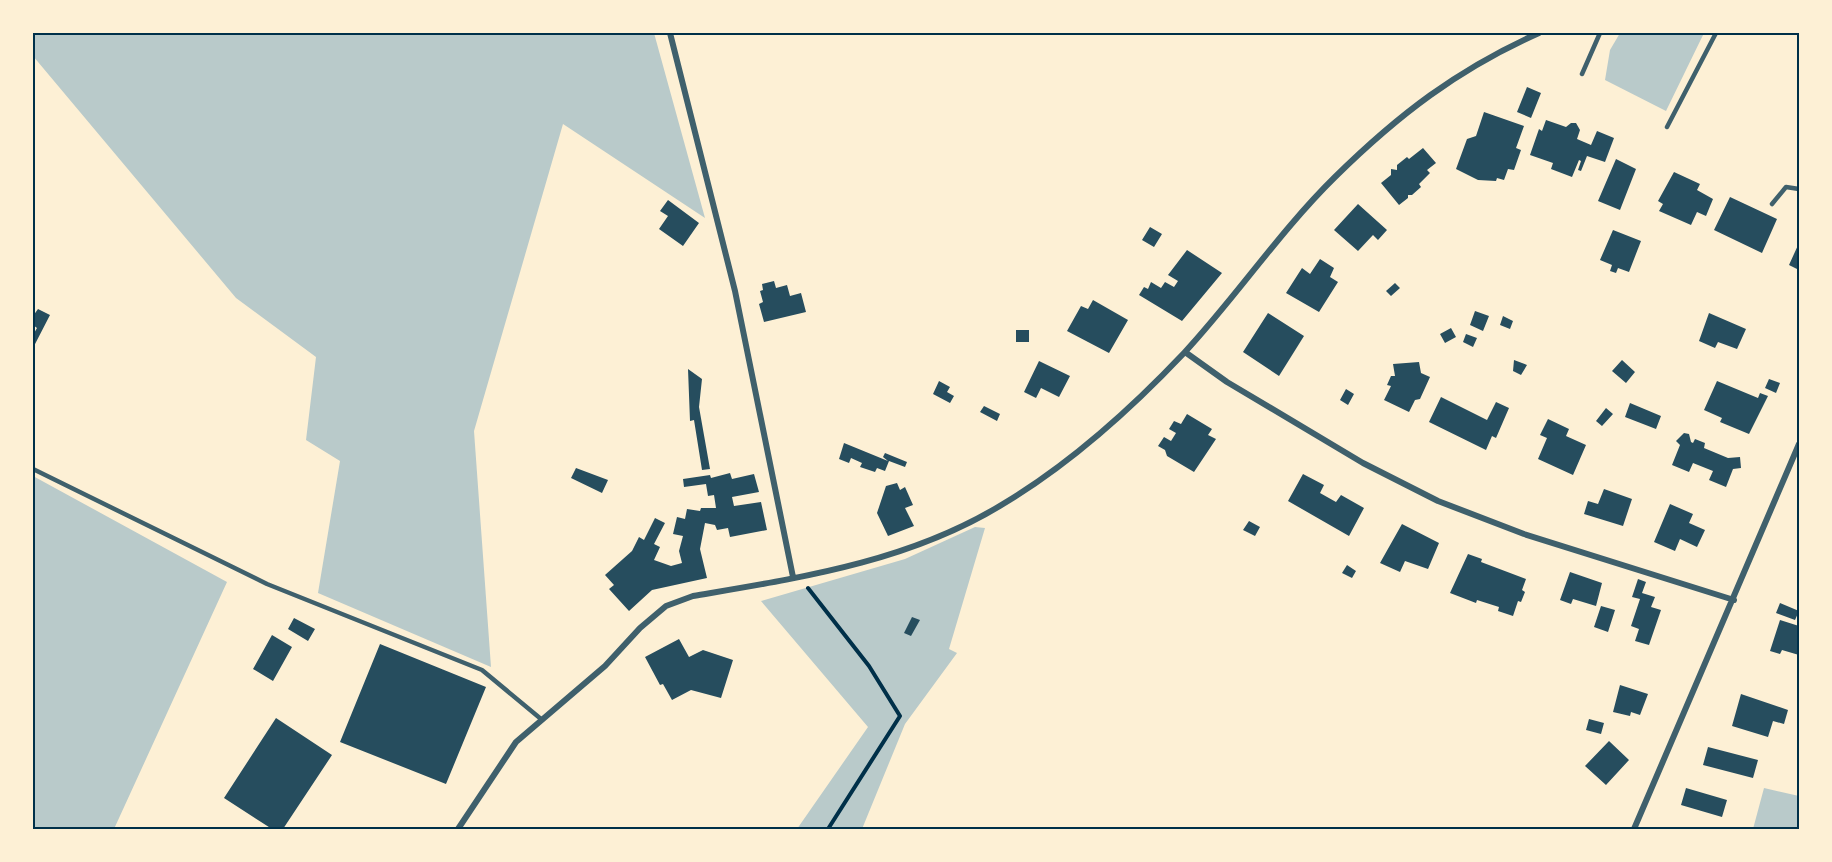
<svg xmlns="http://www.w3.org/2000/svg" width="1832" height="862" font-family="Karla,sans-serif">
<rect width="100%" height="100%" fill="#fdf0d5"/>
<path fill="#b9caca" d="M 33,33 L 654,33 L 705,218 L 563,124 L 474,431 L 491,667 L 318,593 L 340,461 L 306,440 L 316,357 L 236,298 L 33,56 Z
M 1620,33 L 1704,33 L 1666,111 L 1605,80 L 1610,50 Z
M 33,476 L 227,582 L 114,829 L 33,829 Z
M 975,527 L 985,528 L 949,649 L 957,653 L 905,724 L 862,829 L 797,829 L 868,727 L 761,601 L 905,559 Z
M 1764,788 L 1799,796 L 1799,829 L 1753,829 Z"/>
<path fill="#264d5e" d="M 1527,87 L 1541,93 L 1531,118 L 1517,112 Z
M 1484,112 L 1524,126 L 1516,148 L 1521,150 L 1514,170 L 1508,169 L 1504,180 L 1497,178 L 1496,181 L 1478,180 L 1456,169 L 1467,139 L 1476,136 Z
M 1546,120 L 1566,127 L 1571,123 L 1576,123 L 1580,130 L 1577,139 L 1591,145 L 1597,131 L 1614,138 L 1605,162 L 1587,156 L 1581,171 L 1578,170 L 1581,161 L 1579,160 L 1572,177 L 1551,169 L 1553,163 L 1530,155 L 1539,129 L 1542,131 Z
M 1423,148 L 1436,163 L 1427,170 L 1430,173 L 1419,184 L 1421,187 L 1412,195 L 1408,195 L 1408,198 L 1399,205 L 1381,183 L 1391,175 L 1391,169 L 1397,170 L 1397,165 L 1407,157 L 1409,159 Z
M 1616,159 L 1636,169 L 1620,210 L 1598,201 Z
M 1674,172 L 1700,184 L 1697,190 L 1713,199 L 1706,216 L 1697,212 L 1691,225 L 1659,211 L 1663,204 L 1658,201 Z
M 1730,197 L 1777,219 L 1762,253 L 1714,230 Z
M 668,200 L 699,223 L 683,246 L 659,229 L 668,216 L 660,211 Z
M 1358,204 L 1387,230 L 1378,240 L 1373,235 L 1358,251 L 1334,230 Z
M 1150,227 L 1162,234 L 1154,247 L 1142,240 Z
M 1613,230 L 1641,241 L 1629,272 L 1618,268 L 1616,273 L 1610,271 L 1612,265 L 1600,260 Z
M 1799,243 L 1799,270 L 1789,265 Z
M 1187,250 L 1222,273 L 1182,321 L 1139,295 L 1144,287 L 1148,289 L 1151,282 L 1161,288 L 1165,282 L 1174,287 L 1178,281 L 1168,275 Z
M 1320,259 L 1334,268 L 1330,277 L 1338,282 L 1319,312 L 1286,293 L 1302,268 L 1310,274 Z
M 774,281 L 776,288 L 787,285 L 790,296 L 801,293 L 806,312 L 764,322 L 759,304 L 763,302 L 760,291 L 763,290 L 762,284 Z
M 1395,283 L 1400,288 L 1391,296 L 1386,291 Z
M 1093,300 L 1128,320 L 1109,353 L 1067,331 L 1081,306 L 1088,309 Z
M 38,309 L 50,315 L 33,348 L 33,335 L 37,328 L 33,325 L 33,316 Z
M 1475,311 L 1489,316 L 1483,331 L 1470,325 Z
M 1268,313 L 1304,336 L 1279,376 L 1243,352 Z
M 1709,313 L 1746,329 L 1737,349 L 1718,342 L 1715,348 L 1699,341 Z
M 1503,316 L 1513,321 L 1510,329 L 1500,325 Z
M 1451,328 L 1456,337 L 1445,343 L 1440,334 Z
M 1016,330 L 1029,330 L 1029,342 L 1016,342 Z
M 1466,334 L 1477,338 L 1473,347 L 1463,342 Z
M 1514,360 L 1527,365 L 1521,375 L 1513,371 Z
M 1622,360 L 1635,372 L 1626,383 L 1612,371 Z
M 1039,361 L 1070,376 L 1059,397 L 1041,388 L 1036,398 L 1024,392 Z
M 1419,362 L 1421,373 L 1430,377 L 1420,399 L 1415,400 L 1409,412 L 1384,400 L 1391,386 L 1387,385 L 1391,376 L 1395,376 L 1393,364 Z
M 688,369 L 702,379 L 699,407 L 710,469 L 702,470 L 694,420 L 690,421 Z
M 1769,379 L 1780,383 L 1776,393 L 1765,388 Z
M 939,381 L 950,387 L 947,392 L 954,396 L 950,403 L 933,394 Z
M 1717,381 L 1758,398 L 1760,393 L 1768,396 L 1749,434 L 1720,422 L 1722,418 L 1704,410 Z
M 1346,389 L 1354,394 L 1348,405 L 1340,400 Z
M 1441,397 L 1487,420 L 1496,402 L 1509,408 L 1496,438 L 1492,436 L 1486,450 L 1429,422 Z
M 1630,403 L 1661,416 L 1656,429 L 1625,417 Z
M 984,406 L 1000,414 L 997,421 L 980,412 Z
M 1606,408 L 1613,414 L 1602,426 L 1596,421 Z
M 1187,414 L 1212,429 L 1208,435 L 1216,439 L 1194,472 L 1167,456 L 1165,450 L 1158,446 L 1164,437 L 1171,441 L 1176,433 L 1169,429 L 1174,421 L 1181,424 Z
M 1548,419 L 1569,429 L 1566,436 L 1586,445 L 1573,475 L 1538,459 L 1547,438 L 1540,435 Z
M 1684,433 L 1689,434 L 1691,442 L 1693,443 L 1695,439 L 1705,443 L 1704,448 L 1728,458 L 1740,457 L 1741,468 L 1733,469 L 1726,487 L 1709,480 L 1713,471 L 1693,463 L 1689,472 L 1672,465 L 1680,445 L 1676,441 Z
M 844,443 L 888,461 L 883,457 L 885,453 L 907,462 L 905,467 L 889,461 L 885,471 L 877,468 L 875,472 L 860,467 L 862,463 L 851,458 L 849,463 L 839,459 Z
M 576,468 L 608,480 L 602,493 L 571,478 Z
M 730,473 L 732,479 L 754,474 L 759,492 L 732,497 L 734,506 L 761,502 L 767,530 L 730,537 L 728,528 L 717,530 L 715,525 L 705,523 L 700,549 L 707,578 L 652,590 L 629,611 L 609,589 L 614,585 L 605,575 L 632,551 L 639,537 L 644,540 L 655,518 L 665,523 L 654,544 L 660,547 L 654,560 L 671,566 L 682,563 L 679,551 L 683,536 L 673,534 L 677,517 L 685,519 L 687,509 L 700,511 L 701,508 L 716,508 L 714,495 L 708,496 L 706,484 L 684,487 L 683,479 L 710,475 L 711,478 Z
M 1303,474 L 1324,485 L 1320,493 L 1336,502 L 1341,495 L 1364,508 L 1349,536 L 1288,501 Z
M 897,483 L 900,490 L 905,487 L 913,505 L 905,508 L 914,526 L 888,536 L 877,513 L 886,486 Z
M 1604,489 L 1632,499 L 1623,526 L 1584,514 L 1588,501 L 1598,504 Z
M 1670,504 L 1693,514 L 1689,523 L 1705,530 L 1697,547 L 1680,539 L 1675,551 L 1654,542 Z
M 1249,521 L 1260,527 L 1255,536 L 1243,530 Z
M 1402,524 L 1439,543 L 1428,569 L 1405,561 L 1400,572 L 1380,563 Z
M 1468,554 L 1482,559 L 1481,562 L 1526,579 L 1522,590 L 1525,592 L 1521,602 L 1518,601 L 1513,616 L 1498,611 L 1499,607 L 1477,600 L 1476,603 L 1450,593 Z
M 1347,565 L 1356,571 L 1352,578 L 1342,573 Z
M 1570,572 L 1602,583 L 1596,606 L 1573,599 L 1571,604 L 1560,600 Z
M 1638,579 L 1646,582 L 1642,593 L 1655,597 L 1651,607 L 1661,610 L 1649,645 L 1635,641 L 1639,629 L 1631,626 L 1640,599 L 1632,597 Z
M 1780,603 L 1799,611 L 1795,620 L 1776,613 Z
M 1601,606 L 1615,610 L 1608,632 L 1594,627 Z
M 912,617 L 920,620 L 911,636 L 904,633 Z
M 294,618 L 315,629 L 308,641 L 288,629 Z
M 1780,620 L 1799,626 L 1799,655 L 1782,650 L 1780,654 L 1770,651 Z
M 272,635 L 292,647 L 273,681 L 253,669 Z
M 679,639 L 689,657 L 703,650 L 733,660 L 721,698 L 691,690 L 672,700 L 663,684 L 660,685 L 645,657 Z
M 380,644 L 486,687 L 446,784 L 340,742 Z
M 1620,685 L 1648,694 L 1640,715 L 1631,712 L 1630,716 L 1613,712 Z
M 1741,694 L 1788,710 L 1784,724 L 1773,721 L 1768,737 L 1732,726 Z
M 276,718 L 332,755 L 283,829 L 272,829 L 224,798 Z
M 1589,719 L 1604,723 L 1601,734 L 1586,730 Z
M 1609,741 L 1629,760 L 1606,785 L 1585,766 Z
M 1708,747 L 1758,760 L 1753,778 L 1703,765 Z
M 1686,788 L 1727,800 L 1722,817 L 1681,805 Z"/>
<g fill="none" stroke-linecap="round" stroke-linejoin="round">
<path stroke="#003049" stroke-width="4" d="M 808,588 L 869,666 L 900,716 L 828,829"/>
<path stroke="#3f606c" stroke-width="4.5" d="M 1582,74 L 1600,33
M 1667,127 L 1716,33
M 1772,204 L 1786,187 L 1799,189
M 33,469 L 267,584 L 482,670 L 541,719"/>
<path stroke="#3f606c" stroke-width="6" d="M 670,33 L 735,291 L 793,577
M 1185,352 L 1227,382 L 1363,463 L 1438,501 L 1524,534 L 1734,600
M 458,829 L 516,742 L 605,666 L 640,628 L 666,606 L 693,596 C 799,578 909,562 1003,504 C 1070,464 1131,409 1184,353 C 1236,297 1280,231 1335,177 C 1398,115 1458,69 1539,33
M 1634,829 L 1799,444"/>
</g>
<rect width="1832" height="862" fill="none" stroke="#fdf0d5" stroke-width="69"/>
<rect x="34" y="34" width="1764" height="794" fill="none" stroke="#003049" stroke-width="2"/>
</svg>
